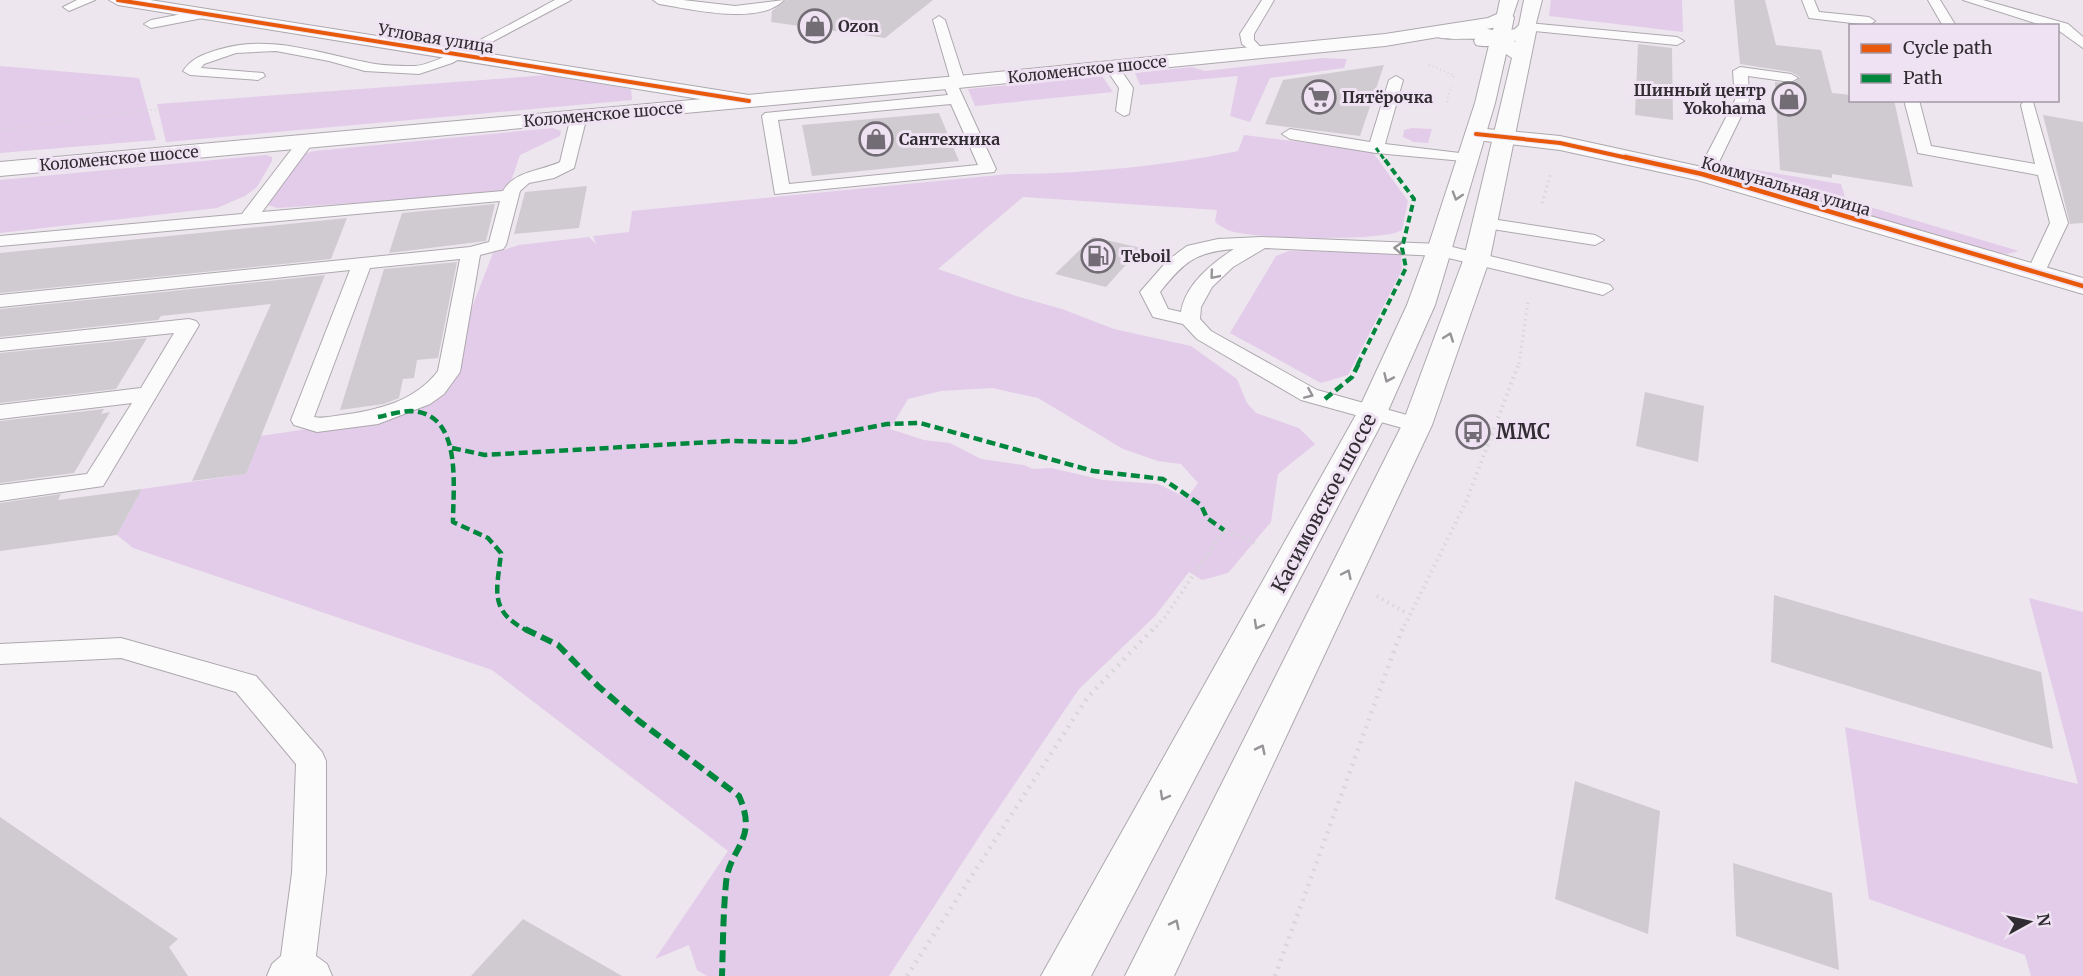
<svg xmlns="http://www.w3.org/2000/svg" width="2083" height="976" font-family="Merriweather,serif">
<rect width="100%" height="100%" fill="#ede6ee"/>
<path fill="#e3cce9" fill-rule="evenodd" d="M 1551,0 L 1682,0 L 1683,32 L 1549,16 Z
M 1323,58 L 1347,59 L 1344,68 L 1270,78 L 1250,122 L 1230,116 L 1238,76 L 1140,85 L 1135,73 L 1192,67 L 1205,71 Z
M 0,66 L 139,78 L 156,140 L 0,153 Z
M 549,75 L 631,89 L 632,100 L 166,142 L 157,104 Z
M 1102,76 L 1113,92 L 975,106 L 968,89 Z
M 553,128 L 561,131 L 560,136 L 520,155 L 507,193 L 277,208 L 268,205 L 266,201 L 300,155 L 314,151 Z
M 1412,128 L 1432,129 L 1428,143 L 1414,142 L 1403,137 L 1404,130 Z
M 1244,135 L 1372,151 L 1408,201 L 1402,230 C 1385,242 1264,238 1240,233 C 1231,232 1222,228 1215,222 L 1217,210 L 1023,197 L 938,269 L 1016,296 L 1062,309 L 1114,329 L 1191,346 L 1237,379 L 1247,403 L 1256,413 L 1299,428 L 1315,444 L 1278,474 L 1271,522 L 1228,573 L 1202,580 L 1189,572 L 1155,616 L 1079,689 L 983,831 L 889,976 L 707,976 L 697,970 L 689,945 L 655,959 L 728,851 L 492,670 L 133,548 L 117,535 L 142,489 L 246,474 L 260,436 L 390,417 L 439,393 L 493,253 L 519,245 L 589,237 L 596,244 L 593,236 L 629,232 L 632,211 L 1009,174 C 1083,174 1165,166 1238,151 ZM 992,388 L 1038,398 L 1123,449 L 1158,461 L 1181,464 L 1198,483 L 1187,498 L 1158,484 L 1103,480 L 1051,468 L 1033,469 L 1024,465 L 981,459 L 950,443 L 924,440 L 890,429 L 908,399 L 941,391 Z
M 266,155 L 272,157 L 272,161 L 257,187 L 245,196 L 217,208 L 0,233 L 0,180 Z
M 1731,166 L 1841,184 L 1846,200 L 2019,251 L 2007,254 L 1988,251 L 1750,181 L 1734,173 Z
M 1289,251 L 1401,252 L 1402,270 L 1348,375 L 1321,383 L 1230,333 L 1276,256 Z
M 2029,598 L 2083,612 L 2083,976 L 2031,976 L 2025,955 L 1869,899 L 1845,727 L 2078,784 Z"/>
<path fill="#d0cbd1" d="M 786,0 L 933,0 L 885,38 L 771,22 L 772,11 Z
M 1734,0 L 1765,0 L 1776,45 L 1821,50 L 1832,93 L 1851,95 L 1851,100 L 1894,100 L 1913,187 L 1832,174 L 1832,178 L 1780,170 L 1775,82 L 1792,84 L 1800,77 L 1791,72 L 1740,64 Z
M 1638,44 L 1672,48 L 1673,120 L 1635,115 Z
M 1384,65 L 1360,136 L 1265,124 L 1283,80 Z
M 939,113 L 959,161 L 812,176 L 802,125 Z
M 2043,115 L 2083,122 L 2083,223 L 2070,224 Z
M 587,186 L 579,228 L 514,234 L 525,192 Z
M 495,204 L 486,241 L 389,253 L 402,213 Z
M 347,218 L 331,259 L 0,293 L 0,253 Z
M 1093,237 L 1141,248 L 1106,287 L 1055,274 Z
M 457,262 L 438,358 L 417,360 L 414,378 L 403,379 L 399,398 L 384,404 L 340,410 L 384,269 Z
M 325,275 L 246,474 L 192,481 L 271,304 L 161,316 L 158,320 L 0,337 L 0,309 Z
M 147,338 L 116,389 L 0,403 L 0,353 Z
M 1645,392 L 1704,406 L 1698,462 L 1636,446 Z
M 104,409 L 101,414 L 110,412 L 74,473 L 0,483 L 0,421 Z
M 142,489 L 117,535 L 0,551 L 0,503 L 61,494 L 58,500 Z
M 1774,595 L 2041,672 L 2053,749 L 1771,662 Z
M 1575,781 L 1660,811 L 1648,934 L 1555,899 Z
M 0,817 L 178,939 L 169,947 L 188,976 L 0,976 Z
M 1733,863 L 1832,893 L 1839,970 L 1736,936 Z
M 523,919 L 622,976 L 471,976 Z"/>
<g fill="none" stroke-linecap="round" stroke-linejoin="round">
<g stroke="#ada8ae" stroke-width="2">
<path id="service" d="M 77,0 L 95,0 L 69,11 L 63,7 Z
M 555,0 L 571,0 L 452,63 L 419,74 L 365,71 L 329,61 L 276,51 L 236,53 L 204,64 L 201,68 L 263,73 L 265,76 L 258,80 L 190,75 L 183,71 C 192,58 202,55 217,50 C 268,34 315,52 365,62 C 380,66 399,66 415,66 C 440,65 528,14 555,0 Z
M 653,0 L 683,0 L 735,6 L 784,0 C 759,26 691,9 659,4 Z
M 1262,0 L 1274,0 L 1254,34 L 1254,40 L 1265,52 L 1258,56 L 1242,44 L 1240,34 Z
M 1802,0 L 1814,0 L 1819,12 L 1869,17 L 1875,21 L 1869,25 L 1809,18 Z
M 1928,0 L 1940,0 L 1956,26 L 1943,26 Z
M 1963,0 L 1983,0 L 2068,24 L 2083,37 L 2083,48 L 2058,30 L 2058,26 L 2044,26 Z
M 203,10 L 208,11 L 208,17 L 151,28 L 144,24 L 151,20 Z
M 939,16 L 945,20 L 965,82 L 958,86 L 996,169 L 994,172 L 775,194 L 762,116 L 765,113 L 948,95 L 942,82 L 950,78 L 933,20 ZM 951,104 L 978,165 L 789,184 L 778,120 Z
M 1528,23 L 1677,37 L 1684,41 L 1677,45 L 1523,30 L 1523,24 Z
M 1111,62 L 1116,63 L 1133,88 L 1129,114 L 1124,116 L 1116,111 L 1119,88 L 1104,66 Z
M 1740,67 L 1791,74 L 1798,78 L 1791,82 L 1748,76 L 1749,100 L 1717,166 L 1708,178 L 1696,178 L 1694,174 L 1702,164 L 1735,100 L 1733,71 Z
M 1396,76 L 1403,80 L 1385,144 L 1468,154 L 1476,159 L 1474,162 L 1376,153 L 1290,139 L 1282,134 L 1290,129 L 1370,142 L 1389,80 Z
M 1904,100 L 1919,100 L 1931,146 L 2035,164 L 2021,105 L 2023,102 L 2033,102 L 2068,223 L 2043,276 L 2029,276 L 2027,272 L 2050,223 L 2038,175 L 1918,153 Z
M 579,111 L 587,116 L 574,168 L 554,178 L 529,183 L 520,191 L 506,245 L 503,249 L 480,255 L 460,372 L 444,394 L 430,404 L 378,424 L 317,432 L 294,425 L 291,420 L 350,270 L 0,307 L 0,295 L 470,247 L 489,242 L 500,201 L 0,246 L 0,236 L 242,214 L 301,137 L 307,135 L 315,140 L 262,212 L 503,191 C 514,171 541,171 560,162 L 571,116 ZM 460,259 L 438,371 C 415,401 379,410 342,415 C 333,416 323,419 314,417 L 370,268 Z
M 1485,218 L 1595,235 L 1604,240 L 1595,245 L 1479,227 L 1476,223 Z
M 1262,237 L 1440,244 L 1610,285 L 1613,289 L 1603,295 L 1440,256 L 1265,248 L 1233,267 L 1212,287 L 1201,307 L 1200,319 L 1211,331 L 1317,390 L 1425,420 L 1428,425 L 1425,430 L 1417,432 L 1301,400 L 1197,339 L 1183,324 L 1153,317 L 1140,292 L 1168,260 L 1187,246 L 1218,239 ZM 1234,249 C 1212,263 1185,285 1181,312 L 1168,309 L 1160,292 C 1184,262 1195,252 1234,249 Z
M 189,319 L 196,321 L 199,325 L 103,486 L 0,501 L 0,485 L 87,474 L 132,403 L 0,419 L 0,405 L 141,388 L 174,333 L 0,351 L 0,339 Z
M 121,638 L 256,676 L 322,752 L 326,761 L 326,873 L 316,956 L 327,964 L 332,976 L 267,976 L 272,964 L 281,956 L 292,873 L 296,764 L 236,692 L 121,658 L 0,664 L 0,644 Z"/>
</g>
<g stroke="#ada8ae" stroke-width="2">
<path id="minor" d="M 109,0 L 150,0 L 749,95 L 756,97 L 759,101 L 756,105 L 749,107 L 118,5 Z
M 1476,128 L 1560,136 L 1702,167 L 2083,278 L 2083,294 L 1697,180 L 1560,150 L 1468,139 L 1465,134 L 1468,129 Z"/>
</g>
<g stroke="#ada8ae" stroke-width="2">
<path id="secondary" d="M 1505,12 L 1514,17 L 1510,37 L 1515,42 L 1522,23 L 1534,23 L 1537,27 L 1490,258 L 1432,425 L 1174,976 L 1125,976 L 1402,425 L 1464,258 L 1512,58 L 1506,54 L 1495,103 L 1435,305 L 1387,413 L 1091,976 L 1041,976 L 1357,413 L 1407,305 L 1427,250 L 1475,103 L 1490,41 C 1475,35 1439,44 1431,33 C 1439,22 1480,27 1493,30 L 1496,17 Z"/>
</g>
<g stroke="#ada8ae" stroke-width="2">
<path id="primary" d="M 1500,0 L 1518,0 L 1511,21 L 1498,27 L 1385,46 L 958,88 L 0,176 L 0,162 L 958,76 L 1385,34 L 1488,18 L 1497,14 Z
M 1524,0 L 1542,0 L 1534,31 C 1523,41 1492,49 1476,45 L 1474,41 L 1476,37 L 1515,29 L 1519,25 Z"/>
</g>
<path stroke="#d8d6d8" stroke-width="2" stroke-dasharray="1 3" stroke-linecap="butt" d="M 1429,65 L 1454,75 L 1453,79
M 278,97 L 342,92
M 1447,102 L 1451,86
M 0,130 L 204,103"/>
<path stroke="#d8d6d8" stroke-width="3" stroke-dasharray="1.5 4" stroke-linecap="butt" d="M 1542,203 L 1551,173
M 1519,364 L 1528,302"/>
<path stroke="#d8d6d8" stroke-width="4" stroke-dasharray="1.5 4.5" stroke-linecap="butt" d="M 1377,596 L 1408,614
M 1152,631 L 1165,617 L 1224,530 L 1258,544
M 1402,631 L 1466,502 L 1519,363"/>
<path stroke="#d8d6d8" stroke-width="4.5" stroke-dasharray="2 6" stroke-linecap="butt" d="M 907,976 L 1087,698 L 1153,629
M 1275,976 L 1402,629"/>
<use href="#service" fill="#fcfbfc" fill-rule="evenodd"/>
<use href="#minor" fill="#fcfbfc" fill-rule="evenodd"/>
<use href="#secondary" fill="#fcfbfc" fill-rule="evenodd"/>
<use href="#primary" fill="#fcfbfc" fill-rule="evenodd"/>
<path stroke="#00873e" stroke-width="3" stroke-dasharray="5 3" stroke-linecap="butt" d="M 1376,148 L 1384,159"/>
<path stroke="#00873e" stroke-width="4" stroke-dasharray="7 4" stroke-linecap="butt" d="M 1358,364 L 1406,268 L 1402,248 L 1414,199 L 1383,157"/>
<path stroke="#00873e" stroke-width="4.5" stroke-dasharray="9 4.5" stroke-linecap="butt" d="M 1325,399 L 1352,377 L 1359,363
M 378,417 C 388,415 401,411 411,411 C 463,413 453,487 453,522 L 488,538 L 501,553 C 497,591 488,611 528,631
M 452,448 L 485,455 L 728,441 L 794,442 L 887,424 L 920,423 L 1093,471 L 1163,479 L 1201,505 L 1207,518 L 1224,530"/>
<path stroke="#00873e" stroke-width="6" stroke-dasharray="12 6" stroke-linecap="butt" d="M 525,629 L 558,645 L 598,686 L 639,721 L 739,796 C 759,841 729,847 726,883 C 723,914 723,945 722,976"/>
<g stroke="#efe2f2" stroke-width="6">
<path id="cycleway-far1" d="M 118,0 L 749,101
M 1476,134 L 1560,143 L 1632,159"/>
</g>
<g stroke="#efe2f2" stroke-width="8">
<path id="cycleway" d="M 1625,157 L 1702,174 L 2083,286"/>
</g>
<use href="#cycleway-far1" stroke="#e8590c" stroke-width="4"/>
<use href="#cycleway" stroke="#e8590c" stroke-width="4.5"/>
</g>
<defs><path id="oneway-chevron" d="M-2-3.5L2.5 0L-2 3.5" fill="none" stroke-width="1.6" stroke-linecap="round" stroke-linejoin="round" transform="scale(1.5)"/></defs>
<g stroke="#969497">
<use href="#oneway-chevron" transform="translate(1457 196) rotate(107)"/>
<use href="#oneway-chevron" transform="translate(1398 248) rotate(-177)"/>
<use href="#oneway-chevron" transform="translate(1214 275) rotate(130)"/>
<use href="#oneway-chevron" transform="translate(1449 337) rotate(-70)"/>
<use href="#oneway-chevron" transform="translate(1388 378) rotate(114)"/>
<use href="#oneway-chevron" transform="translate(1309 394) rotate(23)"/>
<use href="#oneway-chevron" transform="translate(1347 574) rotate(-65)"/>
<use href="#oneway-chevron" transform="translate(1258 625) rotate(119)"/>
<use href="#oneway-chevron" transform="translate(1261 749) rotate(-64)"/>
<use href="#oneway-chevron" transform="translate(1164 796) rotate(119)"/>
<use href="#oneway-chevron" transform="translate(1175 924) rotate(-64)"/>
</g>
<defs>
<g id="shop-ring" transform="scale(1.725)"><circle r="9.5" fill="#efe2f2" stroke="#726d74" stroke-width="1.5"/><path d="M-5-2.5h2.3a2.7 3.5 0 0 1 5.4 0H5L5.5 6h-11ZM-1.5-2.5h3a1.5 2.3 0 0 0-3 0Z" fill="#726d74"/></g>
<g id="supermarket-ring" transform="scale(1.725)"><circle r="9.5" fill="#efe2f2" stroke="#726d74" stroke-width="1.5"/><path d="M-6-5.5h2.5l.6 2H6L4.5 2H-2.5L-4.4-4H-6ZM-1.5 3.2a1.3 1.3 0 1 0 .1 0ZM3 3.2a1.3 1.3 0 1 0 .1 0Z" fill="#726d74"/></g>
<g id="fuel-ring" transform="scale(1.725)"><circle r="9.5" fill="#efe2f2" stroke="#726d74" stroke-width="1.5"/><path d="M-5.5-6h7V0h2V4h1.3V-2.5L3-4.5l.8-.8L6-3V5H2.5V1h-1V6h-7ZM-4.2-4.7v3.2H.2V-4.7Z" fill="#726d74"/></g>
<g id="bus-ring" transform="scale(1.725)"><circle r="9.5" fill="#efe2f2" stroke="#726d74" stroke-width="1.5"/><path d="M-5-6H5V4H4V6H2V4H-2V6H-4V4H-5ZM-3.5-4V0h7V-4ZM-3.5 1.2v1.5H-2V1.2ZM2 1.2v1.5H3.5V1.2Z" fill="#726d74"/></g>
</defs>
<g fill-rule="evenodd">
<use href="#shop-ring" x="815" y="26"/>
<use href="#supermarket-ring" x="1319" y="97"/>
<use href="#shop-ring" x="1789" y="99"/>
<use href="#shop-ring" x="876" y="139"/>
<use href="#fuel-ring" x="1098" y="256"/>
<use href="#bus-ring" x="1473" y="432"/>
</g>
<g text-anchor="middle" stroke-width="6" stroke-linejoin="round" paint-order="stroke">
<g font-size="16" font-weight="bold" fill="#302c32" stroke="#efe2f2" text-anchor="start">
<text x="838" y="32">Ozon</text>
<text x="1766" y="96" text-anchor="end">Шинный центр<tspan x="1766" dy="18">Yokohama</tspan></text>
<text x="1342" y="103">Пятёрочка</text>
<text x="899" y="145">Сантехника</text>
<text x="1121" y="262">Teboil</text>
</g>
<g font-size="16" fill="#302c32" stroke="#efe2f2">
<text transform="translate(436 38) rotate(9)" y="6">Угловая улица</text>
<text transform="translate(1087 69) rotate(-6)" y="6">Коломенское шоссе</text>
<text transform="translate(603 114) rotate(-5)" y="6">Коломенское шоссе</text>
<text transform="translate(119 158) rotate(-5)" y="6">Коломенское шоссе</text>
<text transform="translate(1786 186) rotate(16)" y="6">Коммунальная улица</text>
</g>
<g font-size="20" font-weight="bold" fill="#302c32" stroke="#efe2f2" text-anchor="start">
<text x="1496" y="439">ММС</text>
</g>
<g font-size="20" fill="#302c32" stroke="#efe2f2">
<text transform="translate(1324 503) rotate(-62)" y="7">Касимовское шоссе</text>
</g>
</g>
<rect x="1849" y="24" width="210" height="78" fill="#efe2f2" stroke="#a399a5" stroke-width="1.5"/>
<rect x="1861" y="44" width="30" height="9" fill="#e8590c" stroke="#a399a5" stroke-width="1.5"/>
<text x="1903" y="54" font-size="18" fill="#302c32">Cycle path</text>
<rect x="1861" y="74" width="30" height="9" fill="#00873e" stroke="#a399a5" stroke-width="1.5"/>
<text x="1903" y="84" font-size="18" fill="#302c32">Path</text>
<g transform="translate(2029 922) rotate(82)" stroke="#efe2f2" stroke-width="4.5" paint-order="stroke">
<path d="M0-4.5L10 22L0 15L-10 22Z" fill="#302c32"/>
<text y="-9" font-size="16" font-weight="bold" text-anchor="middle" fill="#302c32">N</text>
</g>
</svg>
